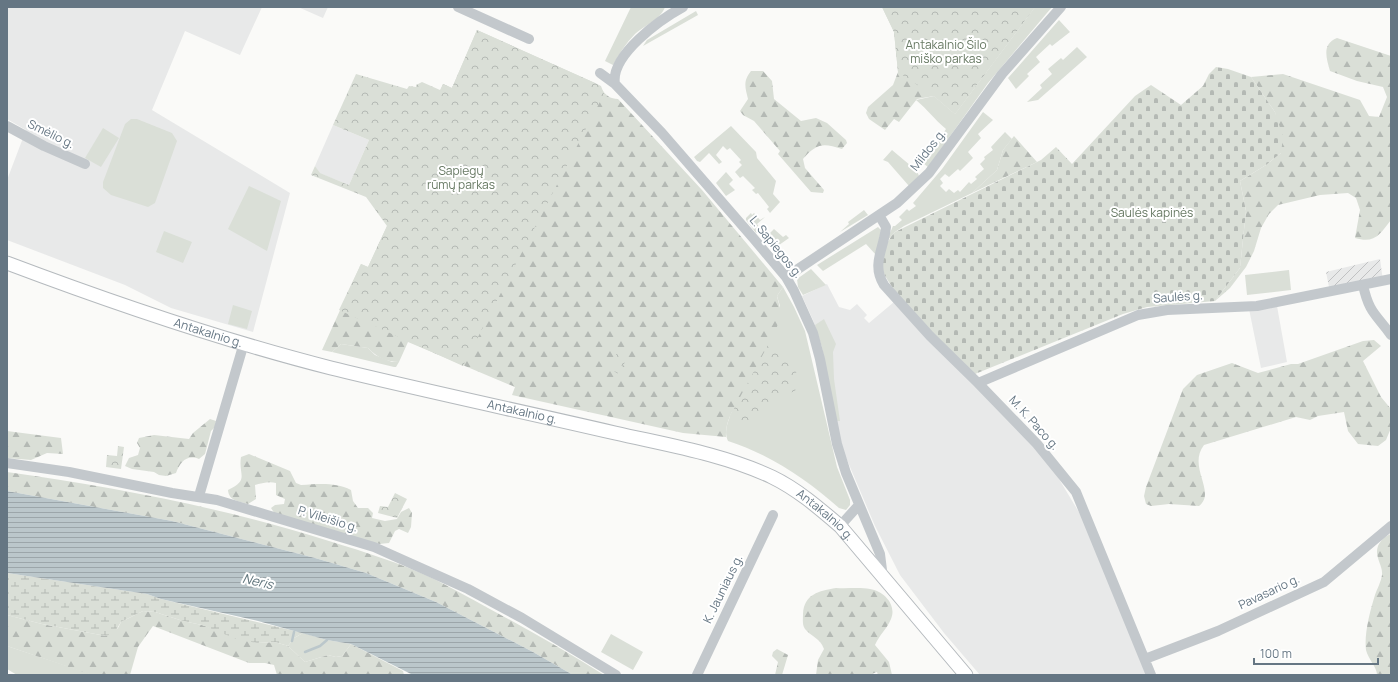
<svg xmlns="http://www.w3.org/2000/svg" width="1398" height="682" font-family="Manrope,sans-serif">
<defs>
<pattern id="industrial-furrows" width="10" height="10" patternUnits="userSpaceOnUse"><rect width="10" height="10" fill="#e8e9e9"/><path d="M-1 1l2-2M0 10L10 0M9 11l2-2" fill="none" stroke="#c0c1c2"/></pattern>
<pattern id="forest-firs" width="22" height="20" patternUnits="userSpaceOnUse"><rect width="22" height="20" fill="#dadfd7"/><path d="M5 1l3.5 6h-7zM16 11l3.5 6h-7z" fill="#b4b9b4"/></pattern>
<pattern id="wetland-marsh" width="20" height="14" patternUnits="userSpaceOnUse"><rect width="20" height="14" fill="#dadfd7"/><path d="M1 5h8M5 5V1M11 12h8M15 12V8" fill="none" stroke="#b4b9b4"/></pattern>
<pattern id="cemetery-stones" width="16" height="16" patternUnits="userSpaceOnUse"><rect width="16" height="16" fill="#dadfd7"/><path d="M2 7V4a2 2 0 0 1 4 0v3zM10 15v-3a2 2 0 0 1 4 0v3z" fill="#b4b9b4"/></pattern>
<pattern id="park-crowns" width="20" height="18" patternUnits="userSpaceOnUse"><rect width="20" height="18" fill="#dadfd7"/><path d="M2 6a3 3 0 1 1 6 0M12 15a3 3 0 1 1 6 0" fill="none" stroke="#b4b9b4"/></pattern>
<pattern id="water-rules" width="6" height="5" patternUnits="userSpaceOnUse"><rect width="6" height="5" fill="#bbc7cb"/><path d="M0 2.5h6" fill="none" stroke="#9ca6aa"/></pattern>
</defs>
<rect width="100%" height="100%" fill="#fafaf8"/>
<path fill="#e8e9e9" d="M 7,7 L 262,7 L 240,55 L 185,31 L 152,110 L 290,193 L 253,332 L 171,308 L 125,285 L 7,240 L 7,180 L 26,130 L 7,119 Z
M 298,7 L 328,7 L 323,18 Z
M 333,125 L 369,140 L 349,185 L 319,173 L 315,166 Z
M 827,284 L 839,307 L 850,310 L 857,304 L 867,315 L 864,318 L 869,323 L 894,302 L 1036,449 L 1056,474 L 1083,519 L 1147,675 L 980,675 L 944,633 L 900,575 L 875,526 L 842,448 L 822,347 L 813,320 L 802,296 Z
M 1277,306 L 1287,362 L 1261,368 L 1249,309 Z"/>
<path fill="url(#industrial-furrows)" d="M 1380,259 L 1383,281 L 1330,292 L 1326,272 Z"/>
<path fill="#dadfd7" d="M 631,7 L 665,7 C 661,19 644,26 635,34 C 626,43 619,54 613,65 L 605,61 Z
M 1035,7 L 1052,7 L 988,83 L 928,167 L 923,163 L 946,129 C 934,119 928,110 916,100 L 934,96 L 955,114 Z
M 696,11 L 698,15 L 643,46 L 647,40 Z
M 1059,20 L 1070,32 L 1052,46 L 1050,44 L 1036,57 L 1040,62 L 1027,74 L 1029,76 L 1016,89 L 1008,78 Z
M 1077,47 L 1087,57 L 1038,100 L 1027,102 L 1042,88 L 1040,85 L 1052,74 L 1048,69 L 1061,58 L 1063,60 Z
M 983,112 L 993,120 L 978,134 L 981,138 L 968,152 L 973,158 L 960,171 L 958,169 L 949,177 L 945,174 L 940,179 L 943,183 L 940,186 L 946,192 L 949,189 L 954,193 L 958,190 L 960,192 L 969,182 L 971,184 L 977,179 L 975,177 L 984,169 L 980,164 L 985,159 L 984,157 L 993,150 L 991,147 L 1005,132 L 1012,139 L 1003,150 L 997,170 L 972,193 L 904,226 L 895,232 L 886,242 L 893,226 L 895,226 L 902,220 L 899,217 L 907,209 L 909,211 L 916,206 L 913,203 L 942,169 Z
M 131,119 L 137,119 L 172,133 L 177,141 L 155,203 L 148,207 L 111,195 L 103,188 L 103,182 L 125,124 Z
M 731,126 L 756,152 L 757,158 L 776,181 L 773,194 L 780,202 L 770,213 L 767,209 L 769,207 L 758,193 L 756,194 L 752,190 L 755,188 L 743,176 L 740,178 L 735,172 L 742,165 L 739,162 L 741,160 L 730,148 L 727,150 L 723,146 L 716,155 L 722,162 L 719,164 L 709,153 L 700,162 L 697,161 L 694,157 Z
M 103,128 L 119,138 L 101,167 L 85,158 Z
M 892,150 L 917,171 L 919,176 L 909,186 L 888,162 L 883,160 Z
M 726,172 L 733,180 L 729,184 L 735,190 L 726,196 L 716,183 Z
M 249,186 L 281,201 L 267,251 L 228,229 Z
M 864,210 L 868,215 L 840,232 L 849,224 L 848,222 Z
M 751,213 L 752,215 L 754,213 L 760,220 L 765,217 L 757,224 L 761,230 L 759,233 L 756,233 L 746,220 L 746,218 Z
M 878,227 L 881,230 L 876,255 L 866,244 L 823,271 L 817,265 Z
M 774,229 L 783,237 L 786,235 L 789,238 L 772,250 L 763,240 Z
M 164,231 L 192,242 L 183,263 L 156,252 Z
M 811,269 L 826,285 L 803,295 L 798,287 L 797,279 Z
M 1289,270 L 1291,290 L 1247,295 L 1245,275 Z
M 783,287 L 794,307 L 805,331 L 837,467 L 850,500 L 850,505 L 846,510 L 839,508 C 806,479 771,455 728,441 C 724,432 727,425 730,416 L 780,306 L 777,296 Z
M 233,305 L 252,311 L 247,329 L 228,324 Z
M 824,319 L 836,344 L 833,352 L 834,379 L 840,421 L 836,421 L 822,347 L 815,325 Z
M 341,344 L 368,348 L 375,355 L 392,362 L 399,362 L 396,367 L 394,367 L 332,352 Z
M 303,633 L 327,640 L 351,644 L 342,656 L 336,657 L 328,655 L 305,662 L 288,646 L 294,638 Z
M 611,634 L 643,652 L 633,670 L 601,652 Z
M 7,646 L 91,674 L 92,675 L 17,675 L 7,669 Z"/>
<path fill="url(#forest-firs)" d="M 882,7 L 1035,7 L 955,114 L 934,96 L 917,99 L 899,122 L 894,119 L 885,130 L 869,119 L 866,113 L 868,107 L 893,85 L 898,72 L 894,32 Z
M 477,30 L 595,83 C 605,89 603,98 618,99 L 702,190 L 783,287 L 777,296 C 779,305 782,311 779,320 C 773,345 751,377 739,400 C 732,411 725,423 726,437 L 683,433 L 512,395 L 515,387 L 408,342 L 399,362 C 386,362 377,357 368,348 L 341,344 L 332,352 L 322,350 L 361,264 L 368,267 L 387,226 L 443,84 L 452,88 Z
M 1337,38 L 1391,56 L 1391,220 C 1380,234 1375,244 1355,238 L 1360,210 L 1356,198 L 1348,193 L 1320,195 L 1278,205 L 1269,214 L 1261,228 L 1254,251 L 1246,267 L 1230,288 L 1215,301 L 1240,268 L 1246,211 L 1240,181 L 1266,165 L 1281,153 L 1275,112 L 1251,77 L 1283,74 L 1360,100 L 1369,116 L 1379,117 L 1387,97 L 1383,87 L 1357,81 L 1330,71 C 1326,57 1322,44 1337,38 Z
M 751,71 L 763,71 L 772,81 L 774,99 L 801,121 L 816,118 L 827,123 L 846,140 L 847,143 L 842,149 C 823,143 817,143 803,159 L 805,168 L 824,190 L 823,193 L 811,192 L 778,154 L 780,151 L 754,121 L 743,115 L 740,111 L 748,99 C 745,87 743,81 751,71 Z
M 1014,136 L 1037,162 L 972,193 L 997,170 L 1003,150 Z
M 1374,340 L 1381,346 L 1363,361 L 1381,397 L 1391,409 L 1391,428 L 1386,440 L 1378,446 L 1358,444 L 1348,431 L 1344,412 L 1318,416 L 1310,420 L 1296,417 L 1204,445 C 1187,467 1217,492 1199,506 L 1169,504 L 1151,506 L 1146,504 L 1144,496 L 1146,487 L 1183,389 L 1197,375 L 1232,363 L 1258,373 L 1291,364 L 1298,364 L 1363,341 Z
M 210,419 L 216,421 L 215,427 L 211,431 L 205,454 L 199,459 C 187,454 180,462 176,473 L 166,476 L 159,475 L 154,472 L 132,469 L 125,466 L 129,458 L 138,455 L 140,448 L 137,443 L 139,438 L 154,435 L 189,439 L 193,433 Z
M 7,431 L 61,438 L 63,454 L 47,453 L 31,460 L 7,458 Z
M 249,454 L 290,471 L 296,483 L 301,485 C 319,484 335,482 351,490 L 353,501 L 358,508 L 368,508 L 373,513 L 372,518 L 385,521 L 397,519 L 401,512 L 409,508 L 412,513 L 411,527 L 408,533 L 399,529 L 395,531 L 389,543 L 379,544 L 275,514 L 271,508 L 275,505 L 284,504 L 285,499 L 276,495 L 276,483 C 270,481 261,483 255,485 L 256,499 L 248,504 C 238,501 229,501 228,490 C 250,480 238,475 241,457 Z
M 7,472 C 115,487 224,508 329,541 C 365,552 400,563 434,579 C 452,588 470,598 488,608 C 527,629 566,651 604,675 L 573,675 L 533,652 L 436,602 L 366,573 L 315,558 L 172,521 L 7,491 Z
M 1391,534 L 1391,675 L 1377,675 C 1377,667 1368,659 1366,650 C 1364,634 1370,611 1375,595 C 1377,589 1381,582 1382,575 C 1383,565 1374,557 1378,546 C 1381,540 1385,536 1391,534 Z
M 836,588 C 847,589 859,587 870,589 C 884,591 897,605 891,619 C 887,629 879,635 875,645 L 889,662 L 892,675 L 878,675 L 877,672 L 869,675 L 816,675 L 818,660 L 824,649 C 820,638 812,637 805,629 C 802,625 803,619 803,614 C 804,594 819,591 836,588 Z
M 143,611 L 155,612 L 183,621 L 202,625 L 257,643 L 275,642 L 288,646 L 305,662 L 328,655 L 336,657 L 342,656 L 351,644 L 403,671 L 404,675 L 277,675 L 274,665 L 265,663 L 249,663 L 153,626 L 138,647 L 130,675 L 92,675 L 7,646 L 7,615 L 42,624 L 106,636 L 118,628 L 121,622 Z
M 777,649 L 788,655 L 782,675 L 775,675 L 778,662 L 772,656 L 773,652 Z"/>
<path fill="url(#wetland-marsh)" d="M 7,573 L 147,594 L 161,599 L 303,633 L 294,638 L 288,646 L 275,642 L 257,643 L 239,640 L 202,625 L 183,621 L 155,612 L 143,611 L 121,622 L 114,633 L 106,636 L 42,624 L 7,615 Z"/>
<path fill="url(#cemetery-stones)" d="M 1216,67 L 1228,69 L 1251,77 L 1275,112 L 1283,137 L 1281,153 L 1266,165 L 1240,181 L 1246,211 L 1240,268 L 1215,301 L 1147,307 L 1123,314 L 975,374 C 954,353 888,293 882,268 C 879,255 887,241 895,232 L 1041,160 L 1056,147 L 1072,164 L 1135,96 L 1151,85 L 1181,105 L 1203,86 L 1209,74 Z"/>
<path fill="url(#park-crowns)" d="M 882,7 L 1035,7 L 955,114 L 934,96 L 898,72 L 894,32 Z
M 477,30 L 595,83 L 601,86 L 604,94 L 463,366 L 339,310 L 361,264 L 368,267 L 387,226 L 366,197 L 311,175 L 315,166 L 320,173 L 349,185 L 369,140 L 333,125 L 356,74 L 407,89 L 409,86 L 416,87 L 416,85 L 422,82 L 440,90 L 443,84 L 452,88 Z
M 768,345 C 783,357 806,370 795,391 L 765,403 L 749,422 L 743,422 L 730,416 Z
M 617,353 L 627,358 L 619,374 L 609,369 Z
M 118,446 L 124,447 L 121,469 L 106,467 L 107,455 L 117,456 Z
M 395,493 L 407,499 L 397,518 L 378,513 L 380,506 L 388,507 Z"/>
<path fill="url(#water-rules)" d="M 7,491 L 172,521 L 315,558 L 366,573 L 436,602 L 533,652 L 573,675 L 413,675 L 351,644 L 327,640 L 258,621 L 161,599 L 147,594 L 7,573 Z"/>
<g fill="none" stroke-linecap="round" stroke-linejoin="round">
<path stroke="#bbc7cb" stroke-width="2.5" d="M 292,641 L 294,632
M 305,652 L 320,646 L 327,640"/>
<g stroke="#b5babe" stroke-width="15">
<g id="major">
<path id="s1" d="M 7,263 C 113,303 221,340 331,368 C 425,391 520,411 615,433 C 667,445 723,454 772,477 C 797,489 819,508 840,526 L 966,675"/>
</g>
</g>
<path stroke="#c3c8cc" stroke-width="10" d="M 458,7 L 529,39
M 600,73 L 615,84 L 662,133 L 754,239 L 786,277 L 794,291 L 813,333 L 820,359 L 837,444 L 846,473 L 880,554 L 883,578
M 615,84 C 610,55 661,19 683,7
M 7,126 L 44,146 L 85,164
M 879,215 L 886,227 C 884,249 871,264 884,285 L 930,336 L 978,383 L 1037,444 L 1076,492 L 1151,675
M 786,277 L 897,203 L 929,173 L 1002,74 L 1061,7
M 1363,285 C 1369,313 1376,314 1391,335
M 978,383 L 1138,315 L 1167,310 L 1257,306 L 1391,279
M 7,463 L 69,472 L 172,493 L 217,500 L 374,547 L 468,589 L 522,618 L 616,675
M 199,496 L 244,343
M 840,526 L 858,506
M 1145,659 L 1218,631 L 1324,582 L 1391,526
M 697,675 L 773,515"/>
<use href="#major" stroke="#fff" stroke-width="13"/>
</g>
<g text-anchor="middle" stroke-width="4" stroke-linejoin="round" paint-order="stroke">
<g font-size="12" fill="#687a64" stroke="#fff">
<text x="946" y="49">Antakalnio Šilo<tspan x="946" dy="14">miško parkas</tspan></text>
<text x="461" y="175">Sapiegų<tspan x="461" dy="14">rūmų parkas</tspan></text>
<text x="1152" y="217">Saulės kapinės</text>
</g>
<g font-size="12" fill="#657683" stroke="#fff">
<text transform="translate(51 134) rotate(26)" y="4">Smėlio g.</text>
<text transform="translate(928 150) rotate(-52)" y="4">Mildos g.</text>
<text transform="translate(776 247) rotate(51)" y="4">L. Sapiegos g.</text>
<text transform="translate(1178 297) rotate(-4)" y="4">Saulės g.</text>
<text dy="4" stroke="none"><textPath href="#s1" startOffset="213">Antakalnio g.</textPath></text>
<text dy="4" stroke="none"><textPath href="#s1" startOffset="537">Antakalnio g.</textPath></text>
<text transform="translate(1034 423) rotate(48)" y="4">M. K. Paco g.</text>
<text dy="4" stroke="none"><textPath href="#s1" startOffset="861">Antakalnio g.</textPath></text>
<text transform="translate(328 519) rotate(17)" y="4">P. Vileišio g.</text>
<text transform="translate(723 589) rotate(-64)" y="4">K. Jauniaus g.</text>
<text transform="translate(1269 592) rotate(-25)" y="4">Pavasario g.</text>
</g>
<g font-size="13" font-style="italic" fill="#60757c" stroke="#fff">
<text transform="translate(258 581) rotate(13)" y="5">Neris</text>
</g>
</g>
<rect width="1398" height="682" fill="none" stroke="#657683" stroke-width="16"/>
<path d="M1254 658v6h124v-6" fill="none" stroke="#657683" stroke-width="2"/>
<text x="1260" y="658" font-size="12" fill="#657683" stroke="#ffffff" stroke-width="3" paint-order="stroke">100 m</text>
</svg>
